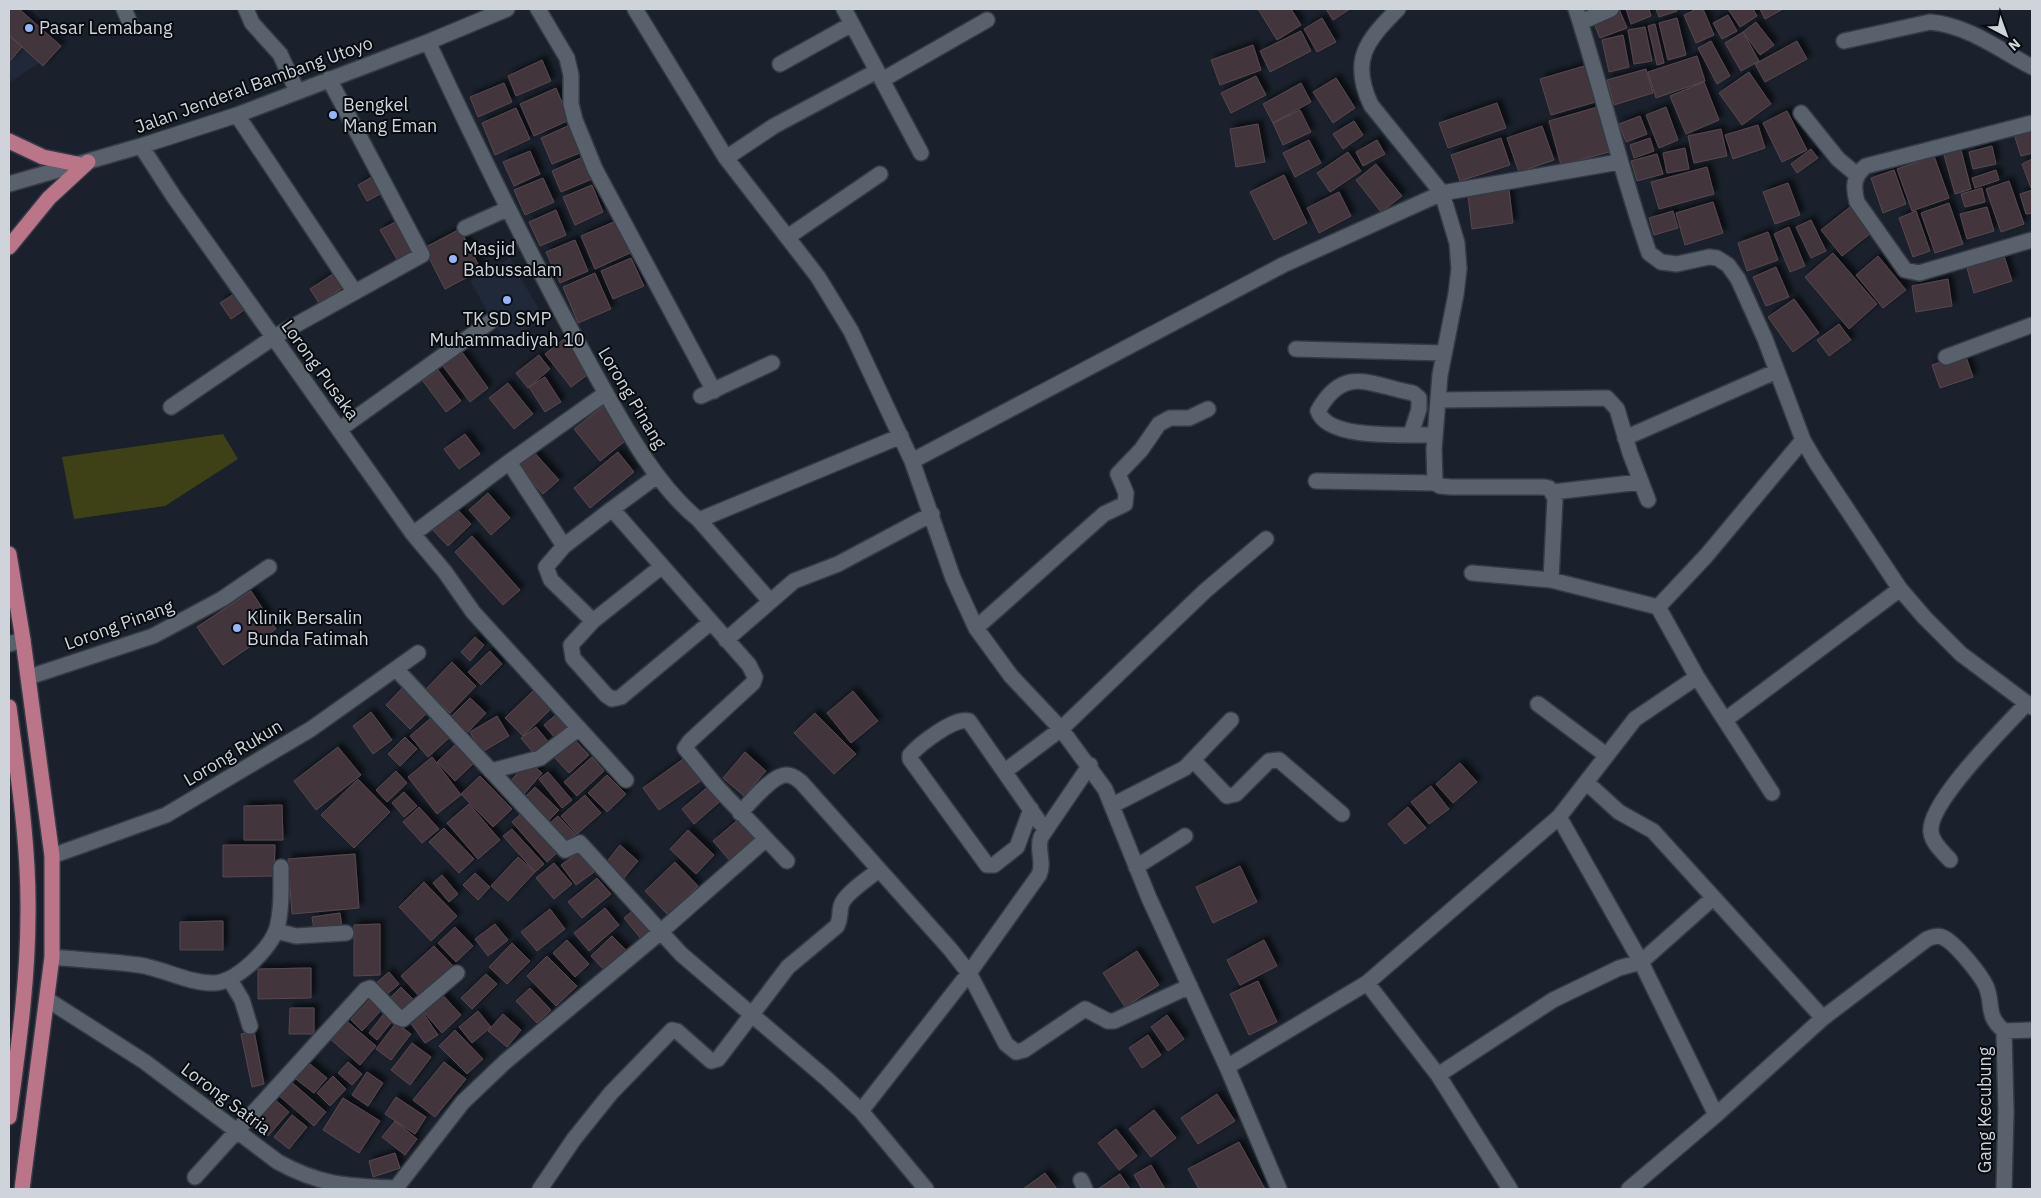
<svg xmlns="http://www.w3.org/2000/svg" width="2041" height="1198" font-family="'IBM Plex Sans',sans-serif">
<defs>
<filter id="shadow"><feDropShadow dx="4.5" dy="-4.5" stdDeviation="2.5" flood-color="#0009"/></filter>
</defs>
<rect width="100%" height="100%" fill="#1a212c"/>
<path fill="#202939" d="M 9,9 L 36,9 L 64,46 L 9,83 Z
M 510,258 L 544,319 L 505,342 L 470,281 Z"/>
<path fill="#3e4116" d="M 223,434 L 238,459 L 165,506 L 74,519 L 62,457 Z"/>
<path fill="#43353b" stroke="#57484e" filter="url(#shadow)" d="M 9,9 L 19,9 L 61,46 L 43,66 L 9,35 Z
M 1258,9 L 1291,9 L 1301,25 L 1277,40 Z
M 1326,9 L 1350,9 L 1333,20 Z
M 1619,9 L 1627,28 L 1600,38 L 1592,19 Z
M 1626,9 L 1649,9 L 1651,16 L 1631,24 Z
M 1656,9 L 1676,9 L 1677,11 L 1659,17 Z
M 1697,9 L 1703,9 L 1714,35 L 1696,43 L 1684,15 Z
M 1728,9 L 1753,9 L 1757,16 L 1740,27 Z
M 1760,9 L 1783,9 L 1765,19 Z
M 1728,15 L 1737,31 L 1722,39 L 1713,23 Z
M 1322,18 L 1336,42 L 1317,52 L 1304,29 Z
M 1677,18 L 1686,55 L 1668,60 L 1659,23 Z
M 1756,22 L 1774,45 L 1760,55 L 1743,32 Z
M 1655,24 L 1664,63 L 1657,65 L 1648,26 Z
M 1645,27 L 1652,61 L 1634,64 L 1628,30 Z
M 1301,31 L 1311,51 L 1270,72 L 1260,51 Z
M 1743,32 L 1759,61 L 1741,71 L 1725,43 Z
M 9,35 L 22,47 L 9,62 Z
M 1623,35 L 1629,67 L 1609,72 L 1602,40 Z
M 1711,41 L 1730,76 L 1717,84 L 1698,48 Z
M 1797,41 L 1807,59 L 1765,82 L 1755,64 Z
M 1253,45 L 1261,70 L 1220,85 L 1211,60 Z
M 1697,56 L 1705,81 L 1656,98 L 1648,72 Z
M 542,60 L 551,81 L 516,96 L 508,76 Z
M 1591,64 L 1602,100 L 1551,115 L 1540,79 Z
M 1646,69 L 1653,93 L 1614,105 L 1607,80 Z
M 1749,72 L 1771,104 L 1742,125 L 1719,93 Z
M 1256,76 L 1266,95 L 1231,113 L 1221,93 Z
M 1336,78 L 1355,108 L 1333,123 L 1313,92 Z
M 1704,82 L 1719,120 L 1686,134 L 1670,96 Z
M 504,83 L 512,102 L 478,117 L 470,97 Z
M 1301,83 L 1311,102 L 1273,123 L 1263,104 Z
M 556,88 L 569,120 L 534,136 L 520,104 Z
M 1497,103 L 1506,128 L 1448,148 L 1439,123 Z
M 1601,106 L 1613,151 L 1561,165 L 1549,121 Z
M 1666,107 L 1678,140 L 1659,148 L 1646,115 Z
M 516,108 L 530,139 L 495,155 L 482,123 Z
M 1300,110 L 1311,132 L 1283,145 L 1273,123 Z
M 1787,111 L 1807,150 L 1782,162 L 1763,123 Z
M 1640,116 L 1647,134 L 1626,142 L 1619,124 Z
M 1354,121 L 1363,135 L 1343,149 L 1333,134 Z
M 1258,124 L 1265,162 L 1236,167 L 1230,129 Z
M 570,125 L 582,152 L 552,164 L 541,138 Z
M 1758,125 L 1765,148 L 1733,159 L 1725,135 Z
M 1542,126 L 1554,160 L 1519,172 L 1507,138 Z
M 2032,128 L 2032,153 L 2021,156 L 2014,134 Z
M 1721,129 L 1727,156 L 1694,163 L 1688,136 Z
M 1501,138 L 1510,165 L 1460,181 L 1451,155 Z
M 1650,138 L 1654,151 L 1634,158 L 1630,145 Z
M 1309,140 L 1321,163 L 1295,177 L 1283,153 Z
M 1377,140 L 1385,154 L 1363,166 L 1356,152 Z
M 1960,146 L 1971,189 L 1955,194 L 1943,151 Z
M 1992,146 L 1996,164 L 1973,169 L 1969,152 Z
M 1685,148 L 1689,169 L 1667,173 L 1663,153 Z
M 1811,149 L 1818,158 L 1797,173 L 1791,164 Z
M 530,151 L 540,174 L 514,186 L 503,162 Z
M 1348,152 L 1361,171 L 1330,192 L 1317,173 Z
M 1657,154 L 1663,174 L 1637,181 L 1631,161 Z
M 1934,156 L 1949,198 L 1912,211 L 1897,169 Z
M 583,157 L 592,179 L 561,192 L 552,171 Z
M 2032,159 L 2032,188 L 2031,188 L 2022,164 Z
M 1376,164 L 1402,196 L 1381,212 L 1356,180 Z
M 1707,167 L 1714,194 L 1659,209 L 1651,182 Z
M 1894,170 L 1906,204 L 1883,213 L 1871,178 Z
M 1996,170 L 1999,180 L 1975,188 L 1972,178 Z
M 377,174 L 386,191 L 367,201 L 358,185 Z
M 1284,175 L 1307,223 L 1274,240 L 1250,192 Z
M 543,178 L 554,202 L 525,215 L 514,190 Z
M 2009,181 L 2024,224 L 2001,232 L 1986,189 Z
M 1788,183 L 1800,215 L 1775,224 L 1763,192 Z
M 592,185 L 603,212 L 575,225 L 563,197 Z
M 1982,188 L 1985,202 L 1965,207 L 1961,194 Z
M 1509,190 L 1513,223 L 1472,229 L 1468,196 Z
M 2032,190 L 2032,213 L 2026,214 L 2020,194 Z
M 1339,192 L 1351,216 L 1319,233 L 1307,208 Z
M 1713,202 L 1723,233 L 1685,245 L 1676,213 Z
M 1949,203 L 1963,244 L 1935,253 L 1921,213 Z
M 1850,207 L 1871,233 L 1842,256 L 1821,230 Z
M 1987,207 L 1994,231 L 1967,239 L 1960,214 Z
M 556,210 L 566,235 L 540,246 L 529,222 Z
M 1673,211 L 1678,228 L 1654,235 L 1649,218 Z
M 1916,211 L 1930,251 L 1913,257 L 1899,218 Z
M 401,219 L 418,249 L 398,261 L 380,230 Z
M 1811,220 L 1826,251 L 1811,258 L 1796,227 Z
M 616,221 L 630,253 L 595,269 L 581,236 Z
M 1789,227 L 1805,266 L 1790,272 L 1774,234 Z
M 460,229 L 481,270 L 445,289 L 424,248 Z
M 1768,232 L 1778,260 L 1747,271 L 1738,243 Z
M 575,240 L 588,271 L 560,283 L 546,252 Z
M 1833,253 L 1877,304 L 1849,329 L 1805,277 Z
M 1878,256 L 1906,290 L 1883,308 L 1856,275 Z
M 2004,256 L 2012,281 L 1974,293 L 1967,268 Z
M 631,258 L 644,286 L 613,299 L 601,271 Z
M 1776,267 L 1789,297 L 1766,306 L 1753,277 Z
M 336,272 L 345,286 L 319,303 L 310,289 Z
M 595,273 L 611,309 L 578,323 L 563,287 Z
M 1948,279 L 1952,306 L 1916,312 L 1912,286 Z
M 237,292 L 247,308 L 231,319 L 220,303 Z
M 1794,299 L 1819,333 L 1793,352 L 1768,317 Z
M 1839,324 L 1851,340 L 1829,356 L 1817,340 Z
M 564,339 L 590,373 L 571,387 L 545,354 Z
M 462,352 L 488,388 L 470,402 L 443,366 Z
M 1965,354 L 1973,377 L 1940,388 L 1932,365 Z
M 539,355 L 550,369 L 528,388 L 516,373 Z
M 438,370 L 461,401 L 446,412 L 423,381 Z
M 545,377 L 561,402 L 545,412 L 529,387 Z
M 508,383 L 533,414 L 514,429 L 489,398 Z
M 603,406 L 629,438 L 600,461 L 574,429 Z
M 465,434 L 480,454 L 459,469 L 444,449 Z
M 532,450 L 559,480 L 543,494 L 517,464 Z
M 618,452 L 634,472 L 590,508 L 574,488 Z
M 488,493 L 510,518 L 491,535 L 469,510 Z
M 453,505 L 471,524 L 448,546 L 430,527 Z
M 472,536 L 520,590 L 503,605 L 455,552 Z
M 251,591 L 276,629 L 223,665 L 197,627 Z
M 475,637 L 484,645 L 470,661 L 461,652 Z
M 490,651 L 502,664 L 481,685 L 468,672 Z
M 452,662 L 476,686 L 450,713 L 426,689 Z
M 404,686 L 429,711 L 410,729 L 386,705 Z
M 533,691 L 551,709 L 523,736 L 505,718 Z
M 853,691 L 878,721 L 851,743 L 827,713 Z
M 470,698 L 486,713 L 466,734 L 449,719 Z
M 371,712 L 392,740 L 373,754 L 353,726 Z
M 558,713 L 571,728 L 557,740 L 544,725 Z
M 815,713 L 856,754 L 834,774 L 794,733 Z
M 497,716 L 509,736 L 482,752 L 470,732 Z
M 431,718 L 449,738 L 428,757 L 410,736 Z
M 536,727 L 551,745 L 536,756 L 521,738 Z
M 405,737 L 417,749 L 400,766 L 388,754 Z
M 573,738 L 589,755 L 569,773 L 554,757 Z
M 456,744 L 474,763 L 455,781 L 437,762 Z
M 338,747 L 361,775 L 316,810 L 294,781 Z
M 745,752 L 766,771 L 744,796 L 723,778 Z
M 432,757 L 461,795 L 437,814 L 408,777 Z
M 592,757 L 604,771 L 577,796 L 564,782 Z
M 686,757 L 702,780 L 659,810 L 643,788 Z
M 528,761 L 542,773 L 524,794 L 510,782 Z
M 1460,763 L 1477,782 L 1453,803 L 1436,784 Z
M 396,771 L 407,783 L 387,802 L 376,790 Z
M 548,772 L 572,800 L 562,808 L 539,779 Z
M 607,775 L 626,794 L 607,812 L 588,793 Z
M 480,776 L 512,809 L 493,827 L 461,794 Z
M 358,779 L 390,812 L 354,848 L 321,815 Z
M 711,784 L 724,798 L 694,824 L 682,809 Z
M 1431,786 L 1449,809 L 1429,824 L 1411,802 Z
M 535,787 L 559,810 L 545,824 L 522,800 Z
M 404,792 L 417,806 L 404,817 L 392,803 Z
M 585,795 L 601,813 L 577,834 L 561,816 Z
M 469,804 L 500,840 L 478,859 L 447,823 Z
M 282,805 L 283,840 L 244,840 L 244,806 Z
M 419,807 L 439,829 L 422,843 L 403,822 Z
M 1408,807 L 1426,828 L 1405,844 L 1388,824 Z
M 525,810 L 560,850 L 547,862 L 512,822 Z
M 558,816 L 576,835 L 565,845 L 547,826 Z
M 740,818 L 757,838 L 730,861 L 713,841 Z
M 444,828 L 474,859 L 459,873 L 429,842 Z
M 512,829 L 544,864 L 535,872 L 503,836 Z
M 688,830 L 714,855 L 696,874 L 670,849 Z
M 223,845 L 275,845 L 274,876 L 223,877 Z
M 620,845 L 638,861 L 623,879 L 605,864 Z
M 579,852 L 594,872 L 576,885 L 561,865 Z
M 355,854 L 359,908 L 292,914 L 288,859 Z
M 518,857 L 535,872 L 508,901 L 491,886 Z
M 675,862 L 698,886 L 668,915 L 645,891 Z
M 554,863 L 572,884 L 554,899 L 536,878 Z
M 1240,866 L 1257,902 L 1213,923 L 1196,887 Z
M 475,873 L 490,887 L 478,900 L 463,885 Z
M 442,875 L 458,894 L 449,902 L 433,883 Z
M 597,878 L 611,894 L 582,918 L 568,902 Z
M 424,882 L 457,916 L 431,941 L 399,907 Z
M 605,908 L 619,925 L 589,951 L 574,933 Z
M 636,908 L 654,930 L 642,940 L 624,918 Z
M 550,909 L 565,929 L 537,951 L 521,932 Z
M 340,913 L 342,928 L 314,930 L 312,917 Z
M 223,921 L 223,950 L 180,950 L 180,922 Z
M 380,924 L 380,975 L 354,976 L 354,925 Z
M 495,924 L 508,940 L 488,956 L 475,939 Z
M 455,927 L 473,946 L 456,962 L 438,943 Z
M 612,936 L 629,953 L 607,973 L 591,956 Z
M 567,940 L 589,964 L 575,977 L 553,953 Z
M 1264,940 L 1277,966 L 1240,985 L 1227,960 Z
M 512,943 L 530,961 L 507,984 L 489,967 Z
M 434,946 L 455,968 L 421,998 L 401,976 Z
M 1137,951 L 1159,985 L 1125,1007 L 1103,973 Z
M 547,956 L 577,986 L 556,1006 L 527,976 Z
M 311,968 L 311,998 L 258,999 L 258,969 Z
M 389,972 L 399,984 L 385,996 L 375,984 Z
M 486,974 L 497,984 L 472,1009 L 461,998 Z
M 1258,981 L 1277,1022 L 1249,1035 L 1230,994 Z
M 401,987 L 417,1003 L 403,1016 L 388,1000 Z
M 530,988 L 551,1010 L 537,1023 L 516,1001 Z
M 440,992 L 461,1015 L 442,1033 L 421,1009 Z
M 373,996 L 385,1006 L 362,1031 L 351,1020 Z
M 290,1008 L 314,1008 L 314,1034 L 289,1034 Z
M 386,1011 L 395,1018 L 377,1040 L 369,1033 Z
M 478,1011 L 491,1027 L 472,1043 L 459,1027 Z
M 423,1013 L 438,1035 L 425,1043 L 410,1022 Z
M 503,1014 L 521,1030 L 507,1047 L 488,1031 Z
M 1167,1015 L 1184,1039 L 1168,1051 L 1151,1027 Z
M 343,1018 L 376,1046 L 360,1065 L 327,1036 Z
M 396,1023 L 411,1034 L 391,1060 L 376,1049 Z
M 455,1030 L 483,1059 L 467,1074 L 439,1046 Z
M 254,1031 L 264,1084 L 252,1087 L 241,1034 Z
M 1148,1035 L 1161,1055 L 1142,1068 L 1129,1048 Z
M 412,1043 L 431,1057 L 410,1085 L 391,1070 Z
M 305,1060 L 327,1078 L 314,1093 L 292,1076 Z
M 348,1062 L 362,1074 L 352,1085 L 338,1073 Z
M 444,1062 L 466,1079 L 435,1117 L 413,1100 Z
M 367,1072 L 383,1083 L 368,1106 L 352,1095 Z
M 333,1076 L 346,1089 L 330,1106 L 317,1093 Z
M 288,1079 L 326,1112 L 314,1126 L 276,1093 Z
M 1217,1094 L 1235,1121 L 1198,1144 L 1181,1118 Z
M 272,1097 L 289,1112 L 268,1136 L 251,1121 Z
M 396,1097 L 426,1117 L 415,1134 L 385,1114 Z
M 343,1098 L 380,1121 L 359,1153 L 323,1130 Z
M 1154,1110 L 1176,1138 L 1151,1157 L 1129,1129 Z
M 292,1115 L 307,1127 L 289,1149 L 274,1137 Z
M 395,1121 L 417,1139 L 405,1155 L 382,1137 Z
M 1116,1129 L 1137,1156 L 1119,1170 L 1098,1143 Z
M 1239,1142 L 1265,1189 L 1199,1189 L 1188,1169 Z
M 395,1153 L 400,1168 L 373,1177 L 369,1161 Z
M 1151,1165 L 1165,1189 L 1142,1189 L 1134,1175 Z
M 1045,1173 L 1057,1189 L 1023,1189 Z
M 1120,1174 L 1130,1189 L 1098,1189 Z"/>
<g fill="none" stroke-linecap="round" stroke-linejoin="round">
<g stroke="#353b44" stroke-width="18">
<path id="minor" d="M 124,9 L 130,23
M 246,9 L 252,23 L 280,54 L 297,91
M 538,9 L 567,58 L 571,75 L 571,104 L 575,120 L 595,169 L 714,391
M 635,9 L 726,158 L 818,277 L 851,331 L 912,461 L 953,578 L 976,628 L 1011,676 L 1061,729 L 1105,789 L 1149,898 L 1227,1067 L 1279,1189
M 844,9 L 921,153
M 1398,9 C 1366,41 1350,60 1371,105 L 1442,193 L 1457,243 L 1459,269 L 1456,294 L 1440,375 L 1434,449 L 1435,483 L 1440,486 L 1451,487 L 1543,487 L 1549,488 L 1555,498 L 1551,580
M 1576,9 C 1602,90 1621,172 1649,253 L 1661,262 L 1677,264 L 1709,257 L 1717,258 L 1728,265 L 1738,279 L 1765,339 L 1803,440 L 1817,464 L 1900,589 L 1925,618 L 1961,654 L 2032,707
M 1581,22 L 1611,9
M 1844,41 L 1930,22 C 1967,25 2000,50 2032,67
M 428,42 C 479,151 531,258 589,363 C 619,416 652,482 699,520 L 901,436
M 780,64 L 852,24
M 882,80 L 987,20
M 1801,113 L 1838,159 L 1857,175
M 237,115 L 354,291
M 2032,123 L 1866,166 C 1853,176 1853,187 1857,202 L 1905,270 L 1919,273 L 2032,240
M 141,146 L 174,197 L 413,534 L 445,572 L 473,612 L 626,780
M 726,158 L 774,126 L 877,71
M 9,184 L 141,146 L 237,115 L 428,42 L 507,9
M 465,228 L 507,209
M 789,236 L 880,174
M 1296,349 L 1444,353
M 1946,357 L 2032,325
M 701,396 L 772,363
M 1438,400 L 1607,398 L 1617,409 L 1630,453 L 1648,500
M 171,407 L 274,337 L 422,255 L 329,79
M 340,429 L 490,322
M 1411,434 L 1419,409 L 1419,398 L 1413,393 C 1370,385 1344,364 1318,411 C 1328,441 1408,434 1435,435
M 1625,438 L 1777,371
M 912,461 L 1283,265 L 1442,193 L 1619,162
M 509,462 L 564,546
M 657,476 L 612,509 L 749,665 L 755,677 L 753,683 L 690,741 L 685,748 L 716,786 L 787,861
M 1316,481 L 1435,483
M 1553,492 L 1640,482
M 699,520 L 770,601
M 413,534 L 509,462 L 606,393
M 661,567 L 593,621 L 571,645 L 573,658 L 606,695 L 612,699 L 621,697 L 711,622
M 1472,573 L 1551,580 L 1658,607
M 593,621 L 551,580 L 546,567 L 564,546 L 612,509
M 976,628 L 1104,514 L 1125,504 L 1126,493 L 1118,474 L 1141,450 L 1159,424 L 1170,418 L 1189,418 L 1208,409
M 726,640 L 794,581 L 838,564 L 932,514
M 9,644 L 23,640
M 396,669 L 565,850 L 580,843 L 681,954 L 827,1079 L 861,1111 L 926,1189
M 29,677 L 153,636 L 222,599 L 269,567
M 1538,704 L 1606,755
M 1725,720 L 1900,589
M 1194,761 L 1227,796 L 1236,794 L 1269,761 L 1279,760 L 1342,814
M 491,771 L 540,758 L 579,728
M 1005,771 L 1061,729 L 1205,591 L 1266,539
M 1586,782 L 1619,812 L 1653,831 L 1823,1018
M 1772,793 L 1697,677 L 1658,607 L 1706,556 L 1803,440
M 1113,805 L 1185,768 L 1231,720
M 1031,809 L 1017,847 L 994,865 L 987,865 L 910,759 L 910,755 C 920,744 954,717 969,721 L 1040,823
M 740,813 C 750,803 773,774 787,775 C 793,775 797,779 801,782 L 950,949 L 969,973 L 1006,1044 L 1016,1052 L 1024,1050 L 1085,1009 L 1108,1021 L 1114,1021 L 1190,986
M 1559,817 L 1641,962 L 1716,1115
M 52,856 L 166,815 L 311,729 L 418,653
M 1950,860 C 1943,852 1932,843 1931,832 C 1927,803 2007,725 2027,703
M 1136,867 L 1185,836
M 276,931 L 296,936 L 346,933
M 52,957 C 81,960 111,961 139,965 C 165,969 187,983 213,983 C 236,983 270,949 277,928 C 282,908 281,888 281,867
M 230,980 L 242,1000 L 250,1026
M 1367,983 L 1438,1075 L 1553,1000 L 1619,968 L 1641,962 L 1713,898
M 48,1000 L 145,1062 L 278,1162 C 322,1186 348,1186 396,1188
M 2004,1031 L 2006,1111 L 2004,1189
M 1227,1067 L 1367,983 L 1559,817 L 1635,719 L 1697,677
M 1438,1075 L 1510,1189
M 861,1111 L 969,973 L 1039,875 C 1045,862 1036,850 1041,837 L 1090,765
M 195,1177 L 365,990 L 370,988 L 398,1017 L 403,1019 L 457,973
M 1081,1180 L 1085,1189
M 396,1188 L 463,1102 L 505,1062 L 657,935 L 766,839
M 540,1189 L 574,1139 L 611,1093 L 672,1030 L 677,1031 L 711,1061 L 718,1059 L 788,967 L 837,926 C 841,918 839,914 841,906 C 843,895 870,877 879,870
M 1629,1189 L 1716,1115 L 1823,1018 L 1927,939 C 1932,937 1937,935 1942,937 C 1955,942 1980,974 1986,986 C 1994,1005 1985,1015 2004,1031 L 2032,1030"/>
</g>
<g stroke="#353b44" stroke-width="18">
<path id="highway" d="M 9,141 L 43,157 L 77,164
M 9,247 L 49,198 L 88,162
M 9,554 L 23,640 L 52,856 L 52,957 L 22,1189
M 9,707 C 18,776 29,845 28,914 C 28,982 18,1050 9,1117"/>
</g>
<use href="#minor" stroke="#59616d" stroke-width="15"/>
<use href="#highway" stroke="#bb7589" stroke-width="15"/>
</g>
<g fill="#95b6fd" stroke="#080b0f" stroke-width="2">
<circle cx="29" cy="28" r="5"/>
<circle cx="333" cy="115" r="5"/>
<circle cx="453" cy="259" r="5"/>
<circle cx="507" cy="300" r="5"/>
<circle cx="237" cy="628" r="5"/>
</g>
<g text-anchor="middle" stroke-width="4" stroke-linejoin="round" paint-order="stroke">
<g font-size="18" fill="#cfd4db" stroke="#080b0f" text-anchor="start">
<text x="39" y="34">Pasar Lemabang</text>
<text x="343" y="111">Bengkel<tspan x="343" dy="21">Mang Eman</tspan></text>
<text x="463" y="255">Masjid<tspan x="463" dy="21">Babussalam</tspan></text>
<text x="507" y="325" text-anchor="middle">TK SD SMP<tspan x="507" dy="21">Muhammadiyah 10</tspan></text>
<text x="247" y="624">Klinik Bersalin<tspan x="247" dy="21">Bunda Fatimah</tspan></text>
</g>
<g font-size="18" fill="#cfd4db" stroke="#080b0f">
<text transform="translate(254 85) rotate(-20)" y="6">Jalan Jenderal Bambang Utoyo</text>
<text transform="translate(320 370) rotate(54)" y="6">Lorong Pusaka</text>
<text transform="translate(632 398) rotate(59)" y="6">Lorong Pinang</text>
<text transform="translate(119 625) rotate(-20)" y="6">Lorong Pinang</text>
<text transform="translate(233 753) rotate(-31)" y="6">Lorong Rukun</text>
<text transform="translate(226 1099) rotate(37)" y="6">Lorong Satria</text>
<text transform="translate(1985 1110) rotate(-90)" y="6">Gang Kecubung</text>
</g>
</g>
<rect width="2041" height="1198" fill="none" stroke="#cfd4db" stroke-width="20"/>
<g transform="translate(2006 35) rotate(139)" stroke="#080b0f" stroke-width="4" paint-order="stroke">
<path d="M0-4L9 19L0 12L-9 19Z" fill="#cfd4db"/>
<text y="-8" font-size="14" font-weight="bold" text-anchor="middle" fill="#cfd4db">N</text>
</g>
</svg>
